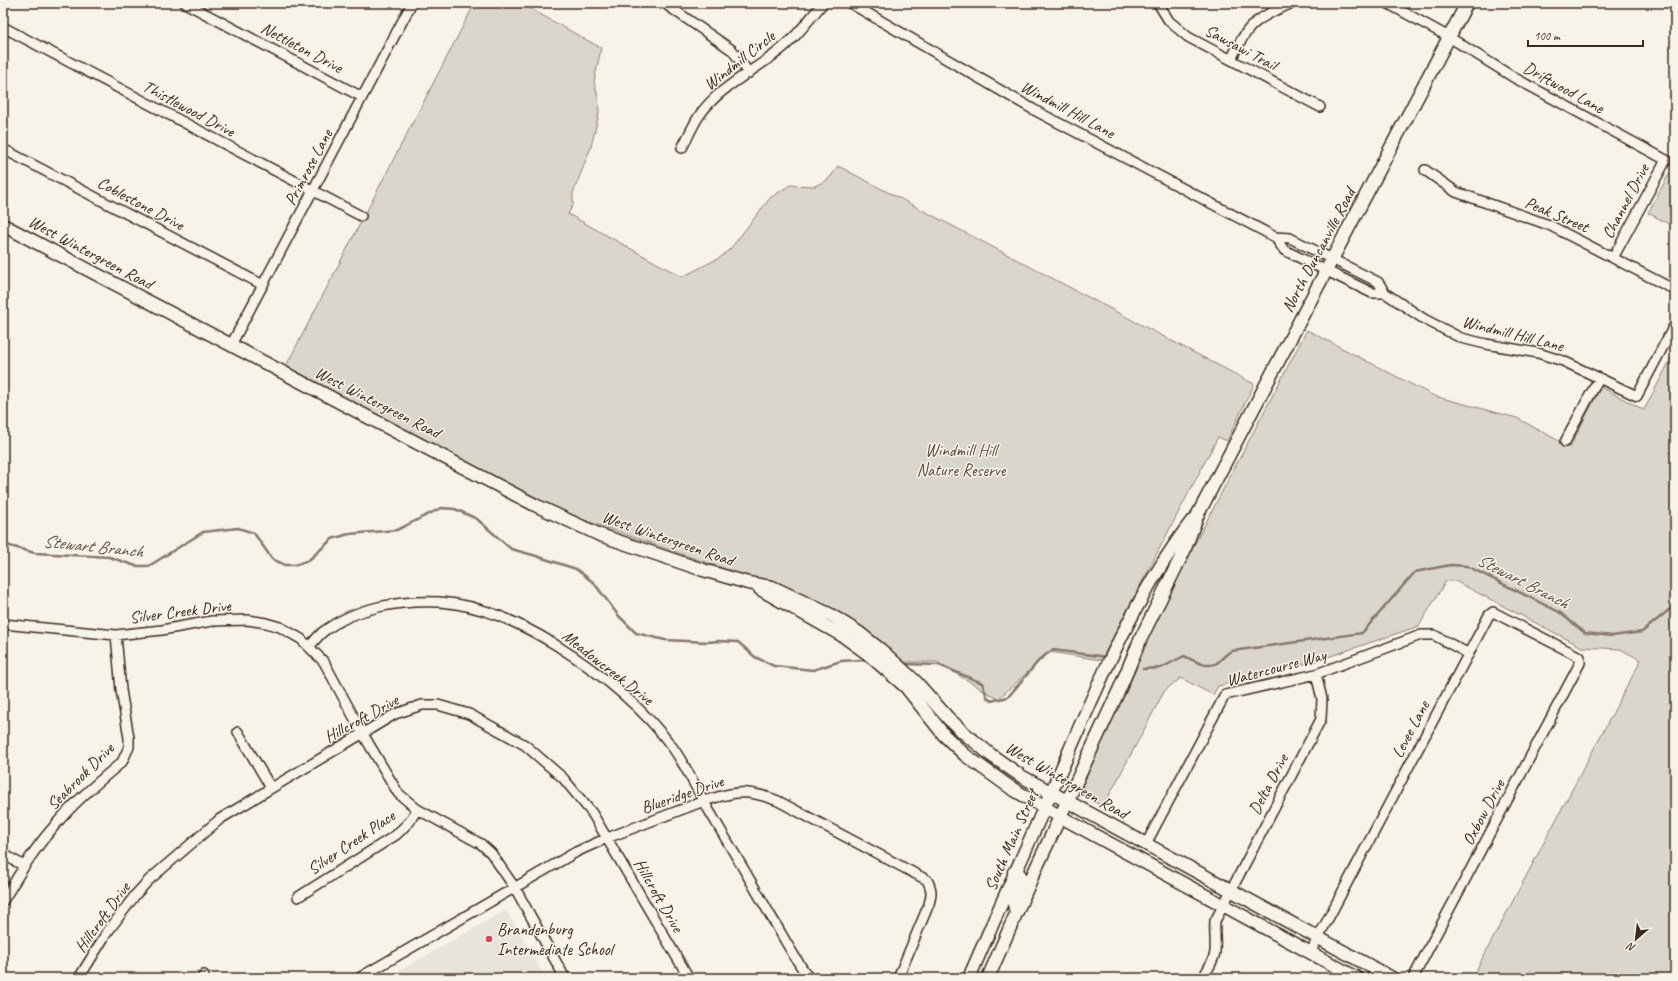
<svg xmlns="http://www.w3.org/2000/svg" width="1678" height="981" font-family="Caveat,sans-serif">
<rect width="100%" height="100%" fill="#f7f3e8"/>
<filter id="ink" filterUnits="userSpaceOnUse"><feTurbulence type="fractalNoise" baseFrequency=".025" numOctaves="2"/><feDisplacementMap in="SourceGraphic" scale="8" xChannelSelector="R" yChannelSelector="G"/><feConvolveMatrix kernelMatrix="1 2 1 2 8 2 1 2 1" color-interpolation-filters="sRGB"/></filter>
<g filter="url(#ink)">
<path fill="#e9e4d9" d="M 506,910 L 546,978 L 387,978 L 404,968 Z"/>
<path fill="#dbd6cb" stroke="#8b8074" d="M 475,3 L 520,3 L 601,48 L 594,82 L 598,97 L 599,113 L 591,147 L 573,193 L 573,205 L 568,214 L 682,277 L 721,257 L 731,248 L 770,198 L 790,185 L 815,186 L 829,179 L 838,166 L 1254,384 L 1227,441 L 1218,437 L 1101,660 L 1050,652 L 998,699 L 937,662 L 896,662 L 834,619 L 782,589 L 564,513 L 286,366 Z
M 1673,173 L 1675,174 L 1675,227 L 1648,213 L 1669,174 Z
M 1307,330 L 1434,396 L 1517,418 L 1570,447 L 1601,387 L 1644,410 L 1675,351 L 1675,978 L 1472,978 L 1641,660 L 1620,649 L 1582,647 L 1455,581 L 1446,581 L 1419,626 L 1316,661 L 1218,686 L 1213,695 L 1181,678 L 1165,690 L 1103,807 L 1086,797 L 1082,785 L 1137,667 L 1132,663 Z"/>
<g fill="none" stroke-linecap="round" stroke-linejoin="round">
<path stroke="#84786c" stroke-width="2.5" d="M 3,544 L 35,553 L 109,557 L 136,566 L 149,566 L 203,532 L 238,528 L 254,533 L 272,559 L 285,565 L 295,565 L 309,560 L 332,539 L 349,534 L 397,530 L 441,508 L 455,509 L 477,519 L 511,549 L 533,555 L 576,569 L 594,583 L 618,615 L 636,633 L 665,640 L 708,642 L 719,641 L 738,642 L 755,657 L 774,666 L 813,670 L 841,661 L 859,660 L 870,661
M 903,664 L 939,665 L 982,683 L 987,697 L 991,701 L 1008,697 L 1041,658 L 1053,650 L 1107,657
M 1143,669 L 1161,668 L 1184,656 C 1193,660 1206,669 1217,663 C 1222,659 1225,654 1232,651 L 1362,633 L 1415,572 L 1450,565 L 1467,566 L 1559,612 L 1585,633 L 1612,636 L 1642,632 L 1675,605"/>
<g stroke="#3b2a1e" stroke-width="12">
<path id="street" d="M 185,3 L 362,97
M 664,3 L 732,50 L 749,73
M 850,3 L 1036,111 L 1275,237 L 1290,238 L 1378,282 L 1385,293 L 1424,319 L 1461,338 L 1486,344 L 1538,353 L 1563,361 L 1637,396 L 1675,324
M 1158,3 L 1169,21 L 1188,37 L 1320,107
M 1387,3 L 1449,37 L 1513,77 L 1666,160 L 1613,258
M 3,27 L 361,216
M 1231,59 C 1238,47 1244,31 1256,22 C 1266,14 1280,8 1293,3
M 682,148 C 688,137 693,125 699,116 C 717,89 750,73 775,54 C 794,40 808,21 823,3
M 3,149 L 263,285
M 1425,170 L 1456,192 L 1549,225 L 1675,290
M 1275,237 L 1284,250 L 1372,293 L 1385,293
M 231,345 L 412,3
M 1565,442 L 1599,378
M 3,624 L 116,635 L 162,630 L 212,621 L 248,620 L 266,623 L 280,627 L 301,639 L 324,662 L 363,734 L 398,793 L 417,809 L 481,844 L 491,853 L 515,888 L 565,978
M 310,646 C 314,641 319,635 324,631 C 356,607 401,600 440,602 C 482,605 520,623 556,645 C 599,672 642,706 673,748 C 685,765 694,784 704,802 C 726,839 748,876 769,913 C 782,934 794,958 809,978
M 238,732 L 271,788
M 1146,844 L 1225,695 L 1316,674 L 1421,635 L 1434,635 L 1469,654
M 3,854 L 24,866
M 298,897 L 396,835 L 410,821 L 417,809
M 3,901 C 18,876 32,852 51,830 C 72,804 97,783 122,762 L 129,747 L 129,738 L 121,690 L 116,635
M 1310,953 L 1489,615 L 1493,612 L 1580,657 L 1580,663 L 1413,978
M 79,978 L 106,934 L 136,894 L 149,880 L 220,819 L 395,714 L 422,705 L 438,705 L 469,714 L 525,745 L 563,778 L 592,813 L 689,978
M 202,978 L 204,975
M 359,978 L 576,852 L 607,838 L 704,801 C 735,791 748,789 778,801 L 927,880 C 932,889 932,894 929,904 L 898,978
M 1203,978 C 1207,970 1214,961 1215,952 C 1216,942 1214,931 1215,921 L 1321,719 L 1322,699 L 1316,674"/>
</g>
<g stroke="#3b2a1e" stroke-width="15">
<path id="secondary" d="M 3,225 L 535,505 L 600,535 L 703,570 L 748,583 L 772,587 L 831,615 L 858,632 L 882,651 L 916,682 L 948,718 L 963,732 L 991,755 L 1021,776 L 1392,978
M 760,589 L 843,636 L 868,654 L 906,687 L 944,735 L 965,755 L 1011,788 L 1061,817 L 1357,978
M 1014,872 L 1020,875 L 1022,879 L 1013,899 L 1016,914
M 969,978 C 999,908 1031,838 1062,768 C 1098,684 1135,596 1191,522
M 988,978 L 1032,877 L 1120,688 L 1141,638 L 1184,551 L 1198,514 L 1467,3"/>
</g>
<use href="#street" stroke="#f7f3e8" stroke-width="9"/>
<use href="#secondary" stroke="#f7f3e8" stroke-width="12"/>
</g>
</g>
<circle fill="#d1495b" stroke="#f7f3e8" stroke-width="1.5" cx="489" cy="939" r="4"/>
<g text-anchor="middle" stroke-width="3" stroke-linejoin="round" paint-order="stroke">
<g font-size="17" fill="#3b2a1e" stroke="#f7f3e8">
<text transform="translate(302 47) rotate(28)" y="6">Nettleton Drive</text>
<text transform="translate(1241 47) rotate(28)" y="6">Sawsawi Trail</text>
<text transform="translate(739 60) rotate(-38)" y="6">Windmill Circle</text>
<text transform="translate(1564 87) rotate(29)" y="6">Driftwood Lane</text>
<text transform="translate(189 108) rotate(28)" y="6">Thistlewood Drive</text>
<text transform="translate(1068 109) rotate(28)" y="6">Windmill Hill Lane</text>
<text transform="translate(308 167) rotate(-62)" y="6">Primrose Lane</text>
<text transform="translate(1625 201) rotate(-62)" y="6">Channel Drive</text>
<text transform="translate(141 203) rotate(28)" y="6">Coblestone Drive</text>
<text transform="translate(1557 214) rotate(23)" y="6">Peak Street</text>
<text transform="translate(1318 250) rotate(-62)" y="6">North Duncanville Road</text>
<text transform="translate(91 252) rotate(28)" y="6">West Wintergreen Road</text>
<text transform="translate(1513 333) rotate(14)" y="6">Windmill Hill Lane</text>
<text transform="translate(378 402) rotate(27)" y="6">West Wintergreen Road</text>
<text transform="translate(668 538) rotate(19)" y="6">West Wintergreen Road</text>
<text transform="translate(180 611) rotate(-7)" y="6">Silver Creek Drive</text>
<text transform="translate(608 667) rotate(38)" y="6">Meadowcreek Drive</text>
<text transform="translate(1276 667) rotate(-15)" y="6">Watercourse Way</text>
<text transform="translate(361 718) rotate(-29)" y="6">Hillcroft Drive</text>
<text transform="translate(1410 729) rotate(-62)" y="6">Levee Lane</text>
<text transform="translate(80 776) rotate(-45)" y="6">Seabrook Drive</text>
<text transform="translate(1067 780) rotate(30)" y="6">West Wintergreen Road</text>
<text transform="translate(1268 784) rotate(-62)" y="6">Delta Drive</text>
<text transform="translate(682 794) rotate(-19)" y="6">Blueridge Drive</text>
<text transform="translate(1483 812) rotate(-62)" y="6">Oxbow Drive</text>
<text transform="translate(1011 840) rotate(-66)" y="6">South Main Street</text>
<text transform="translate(351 842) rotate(-34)" y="6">Silver Creek Place</text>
<text transform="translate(659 895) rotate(60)" y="6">Hillcroft Drive</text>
<text transform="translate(102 917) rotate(-54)" y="6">Hillcroft Drive</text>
</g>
<g font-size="17" fill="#5b4c41" stroke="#f7f3e8">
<text x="961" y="456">Windmill Hill<tspan x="961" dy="20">Nature Reserve</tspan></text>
</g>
<g font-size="17" fill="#3b2a1e" stroke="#f7f3e8" text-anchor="start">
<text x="497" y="935">Brandenburg<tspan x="497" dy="20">Intermediate School</tspan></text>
</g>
<g font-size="18" font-style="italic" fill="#5f5145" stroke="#f7f3e8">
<text transform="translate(93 546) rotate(6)" y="6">Stewart Branch</text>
<text transform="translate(1523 581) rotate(27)" y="6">Stewart Branch</text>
</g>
</g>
<rect width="1678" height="981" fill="none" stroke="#f7f3e8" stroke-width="16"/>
<rect x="8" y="8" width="1662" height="965" fill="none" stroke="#3b2a1e" stroke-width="1.5" filter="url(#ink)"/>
<g transform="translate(1636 939) rotate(208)" stroke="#f7f3e8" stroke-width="3" paint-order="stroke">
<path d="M0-3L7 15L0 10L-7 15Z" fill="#3b2a1e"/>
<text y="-6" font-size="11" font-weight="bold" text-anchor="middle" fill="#3b2a1e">N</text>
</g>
<path d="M1528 40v6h115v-6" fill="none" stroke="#3b2a1e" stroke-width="2"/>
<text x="1534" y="40" font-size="12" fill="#3b2a1e" stroke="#f7f3e8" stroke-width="3" paint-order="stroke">100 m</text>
</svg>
